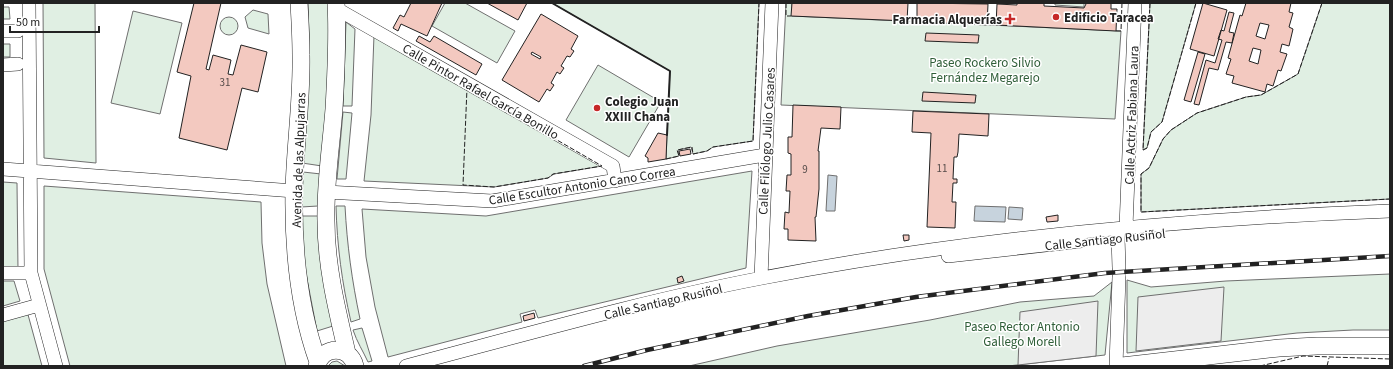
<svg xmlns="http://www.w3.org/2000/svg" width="1393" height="369" font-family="'Source Sans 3',sans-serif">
<rect width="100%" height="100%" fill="#fff"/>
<path fill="#e0efe3" stroke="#6f6f6f" d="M 43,3 L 95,3 L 96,163 L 44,158 Z
M 308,3 L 330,3 L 329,70 L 322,166 L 302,163 L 309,38 Z
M 445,3 L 465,3 L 515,31 L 497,63 L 432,26 Z
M 552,3 L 759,3 L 753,141 L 713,147 L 707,151 L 693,154 L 691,147 L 678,150 L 679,156 L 666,159 L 670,71 Z
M 786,3 L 792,3 L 792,16 L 1121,31 L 1115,119 L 781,105 Z
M 1055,3 L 1084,3 L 1084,7 L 1055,5 Z
M 1150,3 L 1196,3 L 1162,122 L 1151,132 L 1147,148 L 1143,150 Z
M 1322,3 L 1390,3 L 1390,199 L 1141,212 L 1141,174 L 1149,168 L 1163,139 L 1171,130 L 1197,113 L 1246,97 L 1261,95 L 1298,74 Z
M 3,7 L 9,7 L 10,19 L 3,19 Z
M 253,10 L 268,14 L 269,34 L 248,28 L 245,17 Z
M 133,11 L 182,23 L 160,114 L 111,103 Z
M220 26a9 9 0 1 1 18 0a9 9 0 1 1-18 0Z
M 346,22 L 355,29 L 352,106 L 343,106 Z
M 374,35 L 602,166 L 554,174 L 548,178 L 494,187 L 364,181 L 371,115 Z
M 3,44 L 10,44 L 10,57 L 3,57 Z
M 598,65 L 661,102 L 629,157 L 566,120 Z
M 343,112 L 352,113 L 346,179 L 337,179 Z
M 752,171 L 746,268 L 538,318 L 535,310 L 520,314 L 522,322 L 388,357 L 375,307 L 366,257 L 362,209 L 486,216 Z
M 303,172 L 321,174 L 318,206 L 301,207 Z
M 3,182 L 17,183 L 18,270 L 3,270 Z
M 44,186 L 261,202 L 262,243 L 267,284 L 286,366 L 70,366 L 44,269 Z
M 336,206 L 345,206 C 347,245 352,281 360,319 L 351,322 C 342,283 337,246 336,206 Z
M 301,216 L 318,216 L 333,326 L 317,331 L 304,263 Z
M 1390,274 L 1390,330 L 1353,330 L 1297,333 L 1127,353 L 1127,280 L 1151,287 L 1226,281 Z
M 3,281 L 14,281 L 20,301 L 3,306 Z
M 1112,282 L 1105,355 L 1008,366 L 689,366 L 777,346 L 930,320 L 1020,302 L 1094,296 Z
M 27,311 L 42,366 L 3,366 L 3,318 Z
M 362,328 L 372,361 L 368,362 C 363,351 357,342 353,330 Z
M 337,361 L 345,366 L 328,366 L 332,362 Z"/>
<path fill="#ededed" stroke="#6f6f6f" d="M 1224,287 L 1221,341 L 1136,351 L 1138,297 Z
M 1098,301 L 1096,356 L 1018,365 L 1020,312 Z"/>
<path fill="#c7d3dd" stroke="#6f6f6f" d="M 828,175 L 837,176 L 835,211 L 826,211 Z
M 975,206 L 1006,207 L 1005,222 L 974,221 Z
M 1009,207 L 1023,208 L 1022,220 L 1008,219 Z"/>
<path fill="#f3c9c0" stroke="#222" fill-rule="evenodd" d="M 194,3 L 221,3 L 206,69 L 209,70 L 213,55 L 231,60 L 228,74 L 233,75 L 241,45 L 267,52 L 258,92 L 242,88 L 227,150 L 179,138 L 191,76 L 177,72 Z
M 411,3 L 442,3 L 427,36 L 401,24 L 398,31 L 393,28 L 400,15 L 404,17 Z
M 487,3 L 527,3 L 518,20 Z
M 792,3 L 908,3 L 907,21 L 791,16 Z
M 917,3 L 988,4 L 987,25 L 917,22 Z
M 1017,3 L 1044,3 L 1044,6 L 1084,8 L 1086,4 L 1085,3 L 1111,3 L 1111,9 L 1117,9 L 1116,31 L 996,25 L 997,4 L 1017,5 Z
M 1203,3 L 1227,10 L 1214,56 L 1190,49 Z
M 1246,3 L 1291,3 L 1289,12 L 1293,13 L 1289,27 L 1293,29 L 1289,46 L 1282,44 L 1280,52 L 1287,54 L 1281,71 L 1278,70 L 1273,86 L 1267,84 L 1265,92 L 1232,83 L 1234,76 L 1226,74 L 1231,59 L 1228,58 L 1240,15 L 1242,16 ZM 1260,23 L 1269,25 L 1265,39 L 1256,36 ZM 1253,48 L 1261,50 L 1258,64 L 1249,61 Z
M 1229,12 L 1234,13 L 1229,32 L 1234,33 L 1232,43 L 1226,42 L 1218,70 L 1209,68 L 1199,105 L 1194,104 L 1206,60 L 1215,63 L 1222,40 L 1218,39 L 1221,30 L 1224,31 Z
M 541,14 L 578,36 L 571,49 L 574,51 L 570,57 L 567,56 L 561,66 L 564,68 L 560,74 L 557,72 L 551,83 L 554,85 L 550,91 L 547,89 L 539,102 L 502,80 ZM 532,52 L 541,57 L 540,59 L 531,54 Z
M 926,33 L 979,35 L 978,43 L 925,41 Z
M 419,36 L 430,42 L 434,36 L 482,64 L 476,75 L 416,41 Z
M 1198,52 L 1205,54 L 1191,102 L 1184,100 Z
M 923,92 L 976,95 L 975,103 L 922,101 Z
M 793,105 L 841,107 L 840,129 L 821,128 L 818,151 L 819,151 L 819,189 L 816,217 L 815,217 L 816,241 L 788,240 L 788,229 L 784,229 L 785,212 L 789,213 L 790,191 L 786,191 L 787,175 L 791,175 L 791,154 L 788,153 L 788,137 L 792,137 Z
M 913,111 L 989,114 L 988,136 L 959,134 L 958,152 L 957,157 L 954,157 L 953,179 L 957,179 L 957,183 L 953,183 L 952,202 L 956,202 L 955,228 L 927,227 L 931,133 L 912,132 Z
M 658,133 L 667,135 L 666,159 L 648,162 L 648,158 L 645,156 Z
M 690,149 L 691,154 L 680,156 L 679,151 Z
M 1058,215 L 1058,221 L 1047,222 L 1046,217 Z
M 903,235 L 909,235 L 909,240 L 904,241 Z
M 682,276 L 684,281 L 678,283 L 677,278 Z
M 534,313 L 535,318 L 524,321 L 523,316 Z"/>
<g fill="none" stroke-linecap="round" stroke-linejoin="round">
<g stroke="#222" stroke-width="14">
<path id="minor" d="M 29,3 L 31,273 L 56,366
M 337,9 L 613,166 L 615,181
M 3,31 L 18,31
M 3,65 L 18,64
M 3,169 L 294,191
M 326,192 L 492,201 L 765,155
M 1126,227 L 1135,3
M 1118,236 L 1119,268
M 948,256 L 1081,241
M 3,273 L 31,273
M 761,278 L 772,3
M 3,315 L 39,305
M 406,366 C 524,335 642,301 762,278 C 969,238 1180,219 1390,211
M 1116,366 L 1119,277"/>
</g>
<g stroke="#222" stroke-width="18">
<path id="major" d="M 299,3 C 300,20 301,37 301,55 C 302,100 295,146 294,191 C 293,247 299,309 318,362
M 336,3 C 338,38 336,74 334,109 C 331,147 325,184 326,221 C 326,266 337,310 347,353
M 317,366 C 322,345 350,345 355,366
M 1122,366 L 1279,348 L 1317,346 L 1390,346"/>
</g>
<use href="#minor" stroke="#fff" stroke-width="13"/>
<use href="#major" stroke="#fff" stroke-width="17"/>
<g stroke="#222" stroke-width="4.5">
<path id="rail" d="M 584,366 L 647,350 L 808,316 L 916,297 L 1105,273 L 1390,256"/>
</g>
<use href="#rail" stroke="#fff" stroke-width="3" stroke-dasharray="9" stroke-linecap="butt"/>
<path stroke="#222" stroke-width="1" stroke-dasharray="5 2" stroke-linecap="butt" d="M 786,3 L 786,16 L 791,16
M 1150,3 L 1143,150 L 1147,148 L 1151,132 L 1162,122 L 1196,3
M 1322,3 L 1298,74 L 1261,95 L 1246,97 L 1197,113 L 1171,130 L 1163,139 L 1149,168 L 1141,174 L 1141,212 L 1390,199
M 1116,31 L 1121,31 L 1122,3
M 467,88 L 602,166 L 553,174 L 548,178 L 494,187 L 463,185 Z
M 666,159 L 679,156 L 677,150 L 692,147 L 693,154 L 707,151 L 713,147 L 753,141 L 759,3
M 1260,366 L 1303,356 L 1390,359
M 1327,366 L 1329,358"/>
<path stroke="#222" stroke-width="2" d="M 552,3 L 670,71 L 667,135"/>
</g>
<g fill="#c62828" stroke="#fff" stroke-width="1.5">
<circle cx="1056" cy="17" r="4"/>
<path d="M1008 13h4v4h4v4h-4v4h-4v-4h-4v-4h4z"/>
<circle cx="597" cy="108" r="4"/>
</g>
<g text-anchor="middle" stroke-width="3" stroke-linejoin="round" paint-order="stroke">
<g font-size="11" fill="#564c4a">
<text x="225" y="86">31</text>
<text x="942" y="172">11</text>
<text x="805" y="173">9</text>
</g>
<g font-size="13" font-weight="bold" fill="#222" stroke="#fff" text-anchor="start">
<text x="1064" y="22">Edificio Taracea</text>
<text x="1002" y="24" text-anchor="end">Farmacia Alquerías</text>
<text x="605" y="106">Colegio Juan<tspan x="605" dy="15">XXIII Chana</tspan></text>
</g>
<g font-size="13" fill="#2f5e38" stroke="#fff">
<text x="985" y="67">Paseo Rockero Silvio<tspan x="985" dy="15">Fernández Megarejo</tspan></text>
<text x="1022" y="331">Paseo Rector Antonio<tspan x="1022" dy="15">Gallego Morell</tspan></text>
</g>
<g font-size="13" fill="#222" stroke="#fff">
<text transform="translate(481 91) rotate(30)" y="5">Calle Pintor Rafael García Bonillo</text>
<text transform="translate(1131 115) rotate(-88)" y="5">Calle Actriz Fabiana Laura</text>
<text transform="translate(766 141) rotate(-87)" y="5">Calle Filólogo Julio Casares</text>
<text transform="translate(298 160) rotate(-88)" y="5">Avenida de las Alpujarras</text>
<text transform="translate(582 185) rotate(-9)" y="5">Calle Escultor Antonio Cano Correa</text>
<text transform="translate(1105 239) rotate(-6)" y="5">Calle Santiago Rusiñol</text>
<text transform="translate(663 301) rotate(-13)" y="5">Calle Santiago Rusiñol</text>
</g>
</g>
<rect width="1393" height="369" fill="none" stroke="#222222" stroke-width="8"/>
<path d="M10 26v6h89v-6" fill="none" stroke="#222222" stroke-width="2"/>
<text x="16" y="26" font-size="12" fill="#222222" stroke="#ffffff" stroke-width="3" paint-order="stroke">50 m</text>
</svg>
